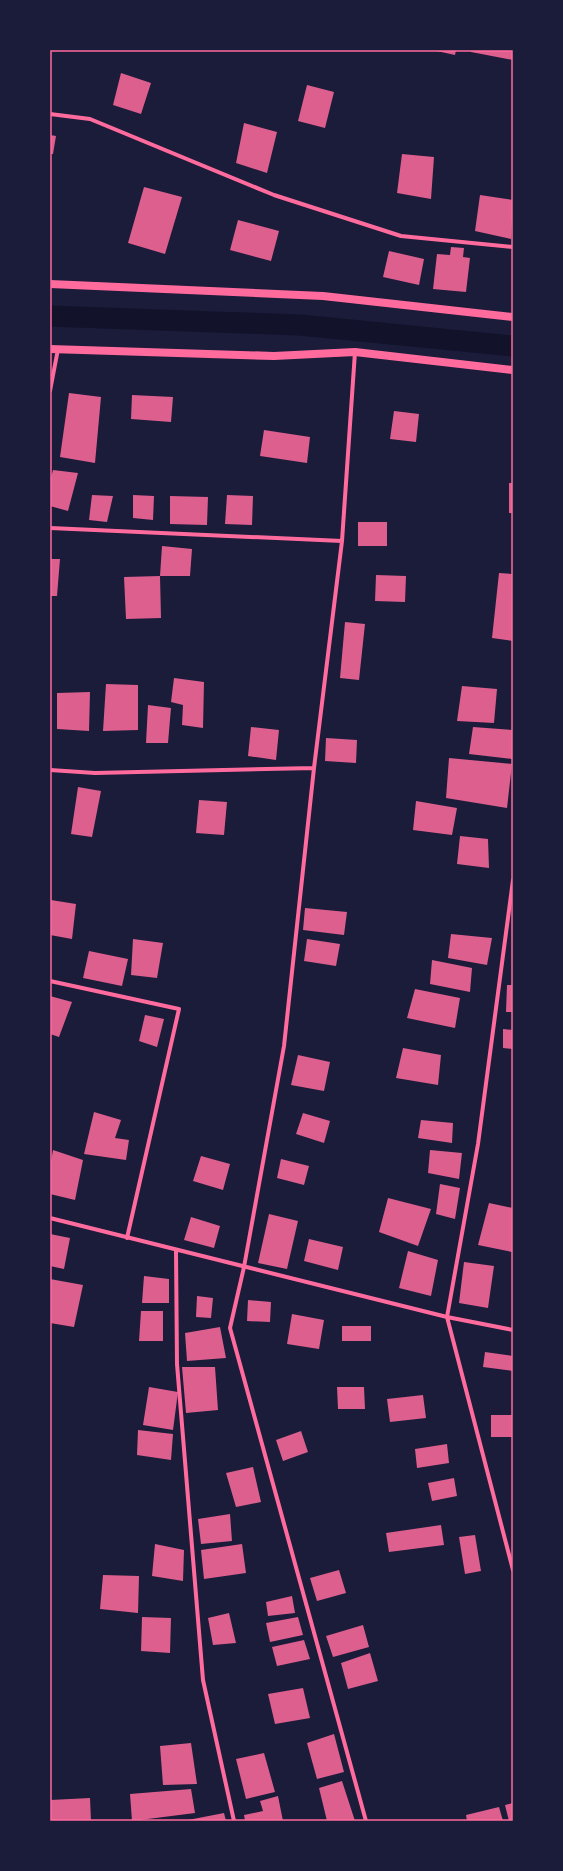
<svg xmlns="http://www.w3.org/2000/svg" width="563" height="1871" font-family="'Noto Sans',sans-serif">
<rect width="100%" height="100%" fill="#1b1b3a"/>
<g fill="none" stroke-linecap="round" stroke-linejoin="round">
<path stroke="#12122b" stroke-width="21" d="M 50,316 L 300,325 L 513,346"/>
</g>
<path fill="#dd5f8e" d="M 432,50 L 456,50 L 455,55 Z
M 471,50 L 513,50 L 513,60 L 471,52 Z
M 121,73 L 151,83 L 141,114 L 113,105 Z
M 307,85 L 334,92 L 325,128 L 298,121 Z
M 244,123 L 277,132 L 267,173 L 236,163 Z
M 50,135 L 56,136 L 53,154 L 50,154 Z
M 402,154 L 434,157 L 431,199 L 397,193 Z
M 144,187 L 182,197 L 165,254 L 128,243 Z
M 480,195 L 513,200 L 511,239 L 475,231 Z
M 238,220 L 279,231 L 271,261 L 230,250 Z
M 451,247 L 464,248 L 463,257 L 470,258 L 466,292 L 433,289 L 437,254 L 450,255 Z
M 389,251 L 424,259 L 419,285 L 383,277 Z
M 69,393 L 101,397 L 95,463 L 60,457 Z
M 132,395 L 173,397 L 171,422 L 131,419 Z
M 394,411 L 419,414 L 416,442 L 390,439 Z
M 264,430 L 310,437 L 307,463 L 260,456 Z
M 53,470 L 78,473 L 68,511 L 50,506 L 50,481 Z
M 509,483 L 513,483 L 513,513 L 509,513 Z
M 92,495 L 113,496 L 107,522 L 89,520 Z
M 133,495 L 154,496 L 153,520 L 133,518 Z
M 227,495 L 253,496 L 252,525 L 225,524 Z
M 170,496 L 208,497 L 207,525 L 170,524 Z
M 358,522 L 387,522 L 387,546 L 358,546 Z
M 162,546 L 192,549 L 190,576 L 160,576 Z
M 50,559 L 60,559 L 57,596 L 50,596 Z
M 499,573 L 513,574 L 513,641 L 492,638 Z
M 376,575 L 406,576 L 405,602 L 375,601 Z
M 160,576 L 161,618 L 126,619 L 124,577 Z
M 345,622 L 365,624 L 359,680 L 340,678 Z
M 174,678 L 204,682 L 203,728 L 182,725 L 183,705 L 171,702 Z
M 106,684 L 138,685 L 138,730 L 103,731 Z
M 462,686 L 497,689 L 494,723 L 457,721 Z
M 90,692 L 89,731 L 57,729 L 57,693 Z
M 148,705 L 171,708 L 168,743 L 146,743 Z
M 251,727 L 279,730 L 276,760 L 248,756 Z
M 473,727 L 513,730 L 513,759 L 469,754 Z
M 326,738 L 357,740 L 356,763 L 325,761 Z
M 449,758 L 512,764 L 507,808 L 446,798 Z
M 78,787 L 101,791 L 92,837 L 71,834 Z
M 199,800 L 227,802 L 224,835 L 196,833 Z
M 416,801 L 457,808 L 452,835 L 413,830 Z
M 460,836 L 488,839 L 489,868 L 457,864 Z
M 51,900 L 76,904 L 72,939 L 50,935 Z
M 305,908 L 347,912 L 344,935 L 303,930 Z
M 451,934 L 492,938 L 487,965 L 448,958 Z
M 133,939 L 163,943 L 157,978 L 131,975 Z
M 307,939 L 340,944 L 336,966 L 304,961 Z
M 89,951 L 128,959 L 122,986 L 83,978 Z
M 432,960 L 472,968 L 470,992 L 430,984 Z
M 507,985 L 513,985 L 513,1012 L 506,1012 Z
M 415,989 L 460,998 L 455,1028 L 407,1018 Z
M 50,996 L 72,1002 L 59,1037 L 50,1034 Z
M 145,1015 L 164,1019 L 157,1047 L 139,1041 Z
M 503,1029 L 513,1030 L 513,1049 L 503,1048 Z
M 403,1048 L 441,1055 L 438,1085 L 396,1078 Z
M 298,1055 L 330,1062 L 324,1091 L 291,1085 Z
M 94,1112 L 121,1120 L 115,1138 L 129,1140 L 126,1160 L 84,1154 Z
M 303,1113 L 330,1121 L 324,1143 L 296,1134 Z
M 421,1120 L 453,1123 L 452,1143 L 418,1138 Z
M 53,1150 L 83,1160 L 75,1200 L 50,1194 L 50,1167 Z
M 430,1150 L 462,1153 L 459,1179 L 428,1173 Z
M 201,1156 L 230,1164 L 223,1190 L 193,1181 Z
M 281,1159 L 309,1166 L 304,1185 L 277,1178 Z
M 440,1184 L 460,1188 L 455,1219 L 436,1214 Z
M 388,1198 L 431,1209 L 418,1246 L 379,1232 Z
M 489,1203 L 513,1208 L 512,1252 L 478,1245 Z
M 269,1214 L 298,1221 L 287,1269 L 258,1263 Z
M 191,1217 L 220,1226 L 214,1248 L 184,1240 Z
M 50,1234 L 70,1238 L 64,1269 L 50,1266 Z
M 309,1239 L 343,1247 L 338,1270 L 304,1261 Z
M 408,1251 L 438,1260 L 431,1296 L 399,1288 Z
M 464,1262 L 494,1266 L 488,1308 L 459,1303 Z
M 144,1276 L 169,1279 L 169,1303 L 142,1303 Z
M 50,1279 L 83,1285 L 74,1327 L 50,1323 Z
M 197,1296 L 213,1298 L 211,1318 L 196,1317 Z
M 248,1300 L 271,1302 L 270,1322 L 247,1321 Z
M 141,1311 L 163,1311 L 163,1341 L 139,1341 Z
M 292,1314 L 324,1320 L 319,1349 L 287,1344 Z
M 342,1326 L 371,1326 L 371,1341 L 342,1341 Z
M 220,1327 L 226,1358 L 187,1361 L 185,1333 Z
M 485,1352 L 513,1356 L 513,1371 L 483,1367 Z
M 182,1367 L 215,1367 L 218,1410 L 186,1413 Z
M 149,1387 L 178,1392 L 173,1430 L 143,1425 Z
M 337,1387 L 364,1387 L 365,1409 L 338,1409 Z
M 423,1395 L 426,1418 L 390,1422 L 387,1399 Z
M 491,1415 L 512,1415 L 512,1437 L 491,1437 Z
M 138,1430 L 173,1434 L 171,1460 L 137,1455 Z
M 301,1431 L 308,1452 L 283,1461 L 276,1440 Z
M 447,1444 L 449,1463 L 417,1468 L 415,1449 Z
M 253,1467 L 261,1502 L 236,1507 L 226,1473 Z
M 454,1478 L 457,1496 L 432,1501 L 428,1483 Z
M 230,1514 L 232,1541 L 201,1544 L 198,1519 Z
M 441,1525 L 444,1545 L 389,1552 L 386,1533 Z
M 475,1535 L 481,1571 L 465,1574 L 459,1537 Z
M 155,1544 L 184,1550 L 183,1581 L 152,1576 Z
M 242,1544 L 246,1573 L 204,1579 L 201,1550 Z
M 339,1570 L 346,1593 L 317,1601 L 310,1578 Z
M 103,1575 L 139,1576 L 138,1613 L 100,1609 Z
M 292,1596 L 295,1613 L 268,1616 L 266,1602 Z
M 229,1613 L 236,1643 L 213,1645 L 208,1618 Z
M 142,1617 L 171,1618 L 170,1653 L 141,1651 Z
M 298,1617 L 303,1635 L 270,1642 L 266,1623 Z
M 363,1625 L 369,1647 L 333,1657 L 326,1636 Z
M 304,1640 L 310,1659 L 277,1666 L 272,1647 Z
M 370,1653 L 378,1681 L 348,1689 L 341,1663 Z
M 303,1688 L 310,1718 L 275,1724 L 268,1694 Z
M 334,1734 L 344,1772 L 317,1779 L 307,1743 Z
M 191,1743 L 197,1784 L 163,1785 L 160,1746 Z
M 264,1753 L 275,1792 L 246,1799 L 236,1759 Z
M 342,1781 L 355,1821 L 327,1821 L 319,1788 Z
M 191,1789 L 195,1813 L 132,1821 L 130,1794 Z
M 278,1796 L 283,1821 L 245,1821 L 244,1815 L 263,1811 L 260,1801 Z
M 90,1798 L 91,1821 L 50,1821 L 50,1800 Z
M 513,1803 L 513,1821 L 509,1821 L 505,1805 Z
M 499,1807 L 503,1821 L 467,1821 L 466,1815 Z
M 224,1813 L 226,1821 L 188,1821 L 188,1820 Z"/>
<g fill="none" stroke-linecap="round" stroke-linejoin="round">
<path stroke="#ff6b9d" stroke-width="4" d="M 50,114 L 90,119 L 274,195 L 401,236 L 513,247
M 355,352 L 342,541 L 314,768 L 284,1046 L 244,1267 L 230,1328 L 366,1821
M 50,391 L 58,349
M 50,528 L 342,541
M 50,770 L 95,773 L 314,768
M 513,880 L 478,1144 L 447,1317 L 513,1570
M 50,981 L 179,1009 L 127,1238
M 50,1218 L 447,1317 L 513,1330
M 176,1250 L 177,1364 L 203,1680 L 234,1821"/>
<path stroke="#ff6b9d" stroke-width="8" d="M 50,284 L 323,296 L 513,317
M 50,349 L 274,356 L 355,352 L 513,370"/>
</g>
<rect width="563" height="1871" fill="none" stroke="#1b1b3a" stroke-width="102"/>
<rect x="51" y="51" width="461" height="1769" fill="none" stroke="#ff6b9d" stroke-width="1.5"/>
</svg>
